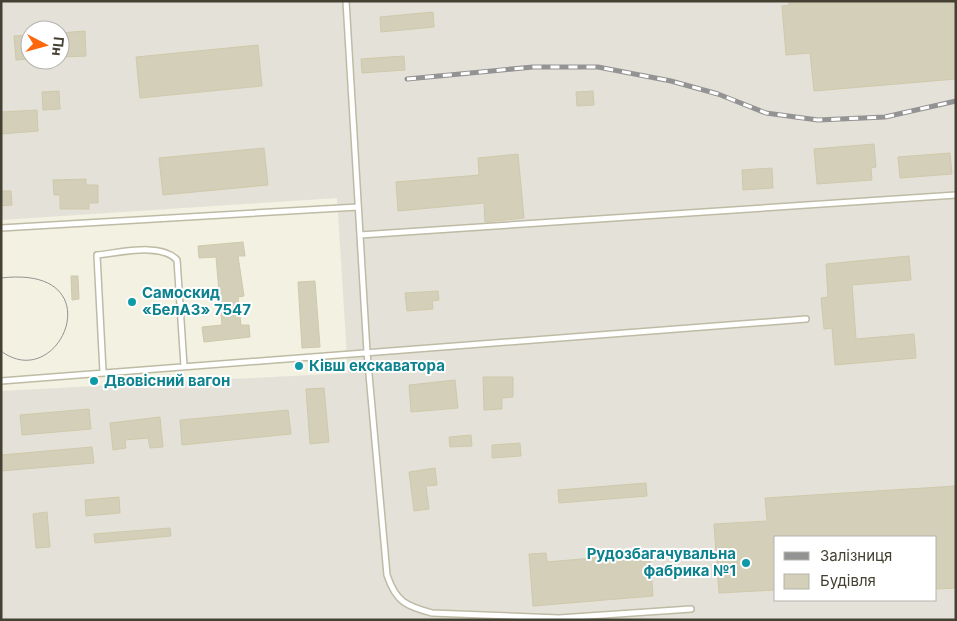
<svg xmlns="http://www.w3.org/2000/svg" width="957" height="621" font-family="Inter,sans-serif">
<rect width="100%" height="100%" fill="#f2f1e2"/>
<path fill="#e4e1d8" fill-rule="evenodd" d="M 1,1 L 956,1 L 956,620 L 1,620 L 1,391 L 348,373 L 337,198 L 1,220 ZM 30,30 L 60,30 L 60,60 L 30,60 ZM 776,537 L 936,537 L 936,600 L 776,600 Z"/>
<path fill="#d4cfb8" stroke="#cfc9ab" d="M 789,1 L 956,1 L 956,79 L 814,91 L 810,53 L 786,55 L 782,6 L 789,5 Z
M 433,12 L 434,27 L 381,32 L 380,17 Z
M 85,31 L 86,56 L 60,57 L 60,33 Z
M 30,35 L 30,59 L 16,60 L 14,36 Z
M 258,45 L 262,86 L 140,98 L 136,57 Z
M 404,56 L 405,70 L 362,73 L 361,59 Z
M 59,91 L 60,109 L 43,110 L 42,92 Z
M 593,91 L 594,105 L 577,106 L 576,92 Z
M 37,110 L 38,131 L 1,134 L 1,112 Z
M 874,144 L 876,167 L 871,168 L 872,180 L 817,184 L 814,149 Z
M 264,148 L 268,185 L 163,195 L 159,158 Z
M 950,153 L 952,174 L 900,178 L 898,157 Z
M 518,154 L 524,218 L 485,222 L 484,203 L 398,211 L 396,182 L 479,175 L 478,158 Z
M 772,168 L 773,188 L 743,190 L 742,170 Z
M 86,179 L 86,185 L 98,185 L 98,203 L 89,203 L 89,209 L 60,209 L 60,195 L 54,195 L 53,180 Z
M 1,191 L 11,191 L 12,205 L 1,206 Z
M 243,242 L 245,256 L 238,256 L 244,296 L 238,297 L 241,325 L 249,325 L 250,337 L 204,342 L 202,327 L 222,325 L 216,257 L 199,258 L 198,246 Z
M 909,256 L 911,280 L 852,285 L 856,339 L 914,334 L 916,358 L 835,365 L 832,328 L 824,329 L 821,298 L 828,297 L 826,264 Z
M 71,276 L 78,276 L 79,299 L 72,300 Z
M 315,281 L 320,347 L 302,348 L 298,282 Z
M 438,291 L 439,300 L 432,301 L 433,309 L 407,311 L 405,293 Z
M 483,377 L 513,377 L 513,397 L 502,398 L 502,409 L 484,410 Z
M 455,380 L 458,408 L 411,412 L 409,385 Z
M 324,388 L 329,442 L 310,444 L 306,389 Z
M 89,409 L 91,429 L 22,435 L 20,415 Z
M 288,410 L 291,434 L 182,445 L 180,420 Z
M 160,417 L 163,447 L 150,448 L 148,438 L 125,440 L 126,448 L 113,450 L 110,423 Z
M 471,435 L 472,446 L 450,447 L 449,437 Z
M 520,443 L 521,456 L 492,458 L 492,445 Z
M 92,447 L 94,463 L 1,471 L 1,455 Z
M 435,468 L 437,485 L 426,486 L 429,509 L 414,511 L 409,472 Z
M 646,483 L 647,496 L 559,503 L 558,490 Z
M 956,486 L 956,588 L 936,589 L 936,537 L 776,537 L 776,590 L 719,593 L 714,524 L 767,521 L 765,498 Z
M 119,497 L 120,513 L 86,516 L 85,500 Z
M 47,512 L 50,547 L 36,548 L 33,514 Z
M 170,528 L 171,536 L 95,543 L 94,534 Z
M 546,553 L 547,562 L 650,553 L 653,596 L 533,606 L 529,554 Z"/>
<g fill="none" stroke-linecap="round" stroke-linejoin="round">
<g stroke="#bebba5" stroke-width="8">
<path id="service" d="M 346,1 L 367,352 L 387,575 C 396,602 406,606 432,613 L 559,618 L 691,609
M 1,228 L 358,207
M 360,235 L 956,195
M 103,372 L 97,255 C 119,253 161,242 177,260 L 184,366
M 1,381 L 806,319"/>
</g>
<use href="#service" stroke="#fff" stroke-width="5"/>
<path stroke="#939393" stroke-width="1" d="M 1,278 C 116,264 60,396 1,351"/>
<g stroke="#939393" stroke-width="5">
<path id="rail" d="M 407,79 L 533,67 L 598,67 L 671,81 L 718,94 L 766,113 L 818,120 L 885,117 L 956,101"/>
</g>
<use href="#rail" stroke="#fff" stroke-width="3" stroke-dasharray="9" stroke-linecap="butt"/>
</g>
<g fill="#0f9aa8" stroke="#fff" stroke-width="2">
<circle cx="132" cy="302" r="5"/>
<circle cx="299" cy="366" r="5"/>
<circle cx="94" cy="381" r="5"/>
<circle cx="746" cy="563" r="5"/>
</g>
<g text-anchor="middle" stroke-width="4" stroke-linejoin="round" paint-order="stroke">
<g font-size="15" font-weight="bold" fill="#0d838f" stroke="#fff" text-anchor="start">
<text x="142" y="298">Самоскид<tspan x="142" dy="17">«БелАЗ» 7547</tspan></text>
<text x="309" y="371">Ківш екскаватора</text>
<text x="104" y="386">Двовісний вагон</text>
<text x="736" y="559" text-anchor="end">Рудозбагачувальна<tspan x="736" dy="17">фабрика №1</tspan></text>
</g>
</g>
<rect width="957" height="621" fill="none" stroke="#444133" stroke-width="5"/>
<rect x="774" y="536" width="162" height="65" fill="#ffffff" stroke="#b4b3ad"/>
<rect x="784" y="552" width="25" height="8" fill="#939393" stroke="#b4b3ad"/>
<text x="820" y="561" font-size="15" fill="#444133">Залізниця</text>
<rect x="784" y="574" width="25" height="15" fill="#d4cfb8" stroke="#b4b3ad"/>
<text x="820" y="586" font-size="15" fill="#444133">Будівля</text>
<g transform="translate(45 45) rotate(96)"><circle r="24" fill="#ffffff" stroke="#b4b3ad"/>
<path d="M0-4L9 19L0 12L-9 19Z" fill="#ff670d"/>
<text y="-8" font-size="14" font-weight="bold" text-anchor="middle" fill="#444133">Пн</text>
</g>
</svg>
